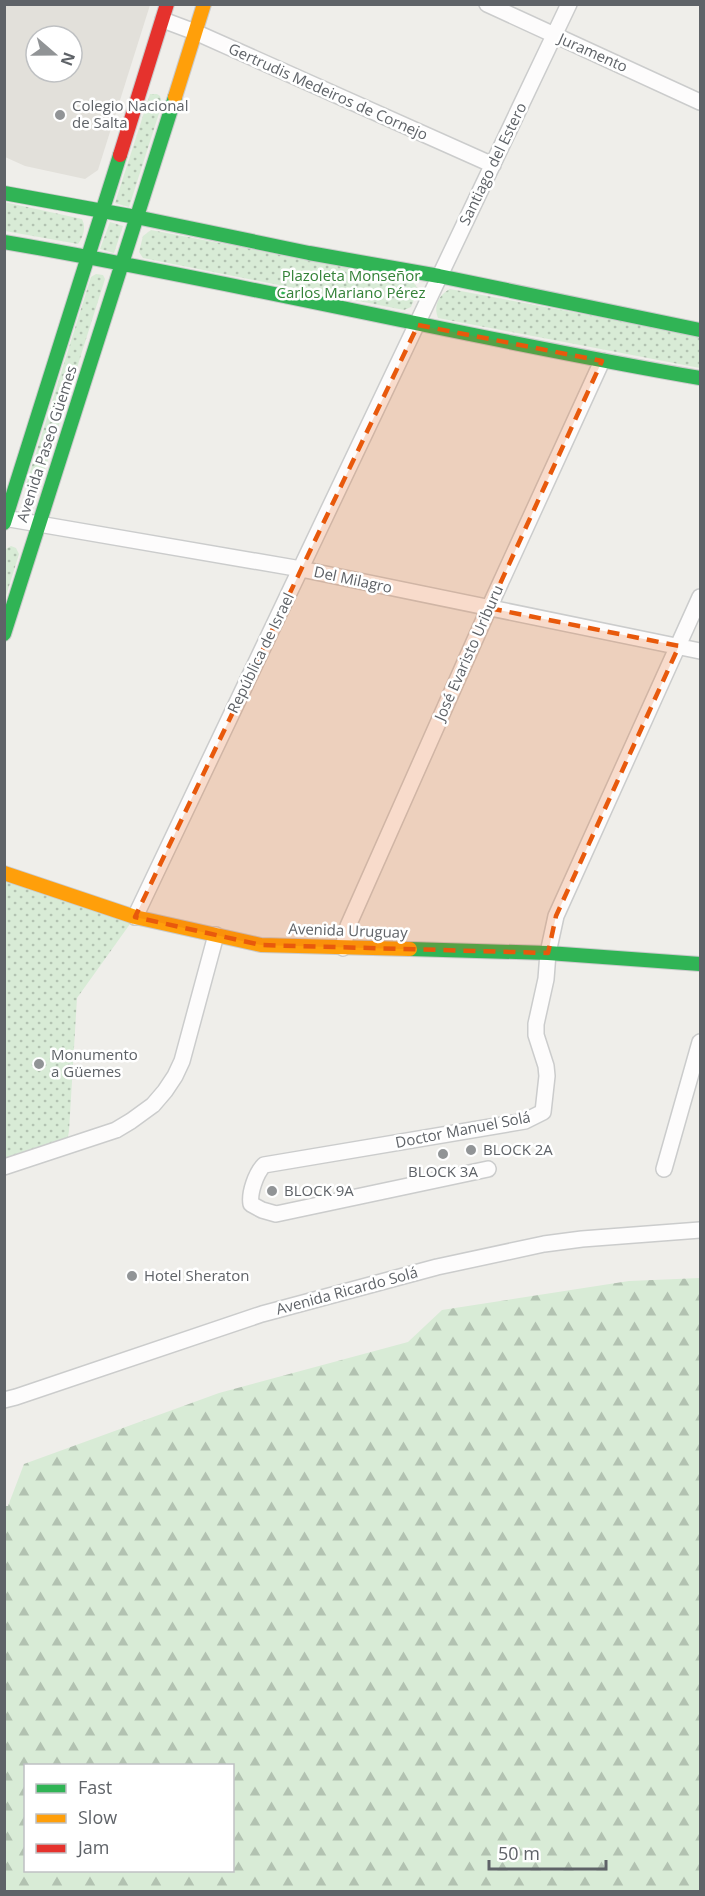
<svg xmlns="http://www.w3.org/2000/svg" width="705" height="1896" font-family="'Open Sans',sans-serif">
<defs>
<pattern id="green-dots" width="8" height="8" patternUnits="userSpaceOnUse" patternTransform="scale(1.5)"><rect width="8" height="8" fill="#d8ebd6"/><path d="M2 2h.1M6 6h.1" fill="none" stroke="#b2c2b1" stroke-width="1.8" stroke-linecap="round"/></pattern>
<pattern id="forest-firs" width="22" height="20" patternUnits="userSpaceOnUse" patternTransform="scale(1.5)"><rect width="22" height="20" fill="#d8ebd6"/><path d="M5 1l3.5 6h-7zM16 11l3.5 6h-7z" fill="#b2c2b1"/></pattern>
</defs>
<rect width="100%" height="100%" fill="#efeeea"/>
<path fill="#e2e0da" fill-rule="evenodd" d="M 4,5 L 150,5 L 98,170 L 85,179 L 25,166 L 5,157 ZM 36,36 L 72,36 L 72,72 L 36,72 Z"/>
<path fill="url(#green-dots)" d="M 150,94 L 157,94 L 160,96 L 162,104 L 129,207 L 115,203 Z
M 4,202 L 82,219 C 86,227 84,236 78,244 L 5,231 Z
M 110,222 L 123,226 L 114,253 L 100,249 Z
M 151,230 L 412,280 L 418,289 L 411,307 L 404,310 L 143,258 L 139,252 L 143,236 Z
M 96,274 L 103,275 L 105,279 L 39,488 L 34,493 L 28,490 L 26,485 L 91,277 Z
M 450,289 L 700,336 L 700,368 L 438,318 C 433,305 439,295 450,289 Z
M 11,546 L 16,548 L 19,554 L 5,599 L 5,554 L 6,549 Z
M 5,873 L 135,917 L 77,998 L 69,1131 L 66,1147 L 5,1167 Z"/>
<path fill="url(#forest-firs)" fill-rule="evenodd" d="M 700,1278 L 700,1891 L 5,1891 L 4,1506 L 8,1506 L 24,1464 L 219,1393 L 408,1342 L 442,1310 L 629,1281 ZM 26,1766 L 232,1766 L 232,1870 L 26,1870 Z"/>
<g fill="none" stroke-linecap="round" stroke-linejoin="round">
<g stroke="#cbcccc" stroke-width="18">
<path id="street" d="M 487,4 L 700,102
M 163,20 L 195,32 L 493,165
M 4,518 L 301,569 L 700,651
M 135,917 L 569,4
M 343,948 L 348,926 L 489,608 L 602,361
M 4,1167 L 116,1130 L 131,1121 L 153,1105 L 165,1091 L 175,1076 L 182,1061 L 216,935
M 488,1169 L 276,1214 L 262,1210 L 251,1204 C 249,1193 256,1173 264,1165 L 525,1121 L 543,1112 L 547,1076 L 546,1066 L 536,1035 L 536,1024 L 546,979 L 548,953 L 556,916 L 700,597
M 664,1169 L 700,1042
M 4,1400 L 16,1397 L 262,1314 L 437,1267 L 544,1244 L 582,1239 L 700,1230"/>
</g>
<g stroke="#cacacb" stroke-width="16">
<path id="fast" d="M 4,193 L 136,217 L 309,253 L 439,276 L 700,330
M 4,242 C 237,282 467,338 700,378
M 4,523 L 120,155
M 4,634 L 175,97
M 410,949 L 548,953 L 700,964"/>
</g>
<g stroke="#cacacb" stroke-width="16">
<path id="slow" d="M 175,97 L 204,4
M 4,873 L 135,917 L 261,945 L 410,949"/>
</g>
<g stroke="#cacacb" stroke-width="16">
<path id="jam" d="M 120,155 L 167,4"/>
</g>
<use href="#street" stroke="#fdfcfc" stroke-width="15"/>
<use href="#fast" stroke="#30b455" stroke-width="14"/>
<use href="#slow" stroke="#ff9f0a" stroke-width="14"/>
<use href="#jam" stroke="#e5322d" stroke-width="14"/>
</g>
<path fill="#e8590c" fill-opacity="0.2" stroke="#e8590c" stroke-width="4.5" stroke-dasharray="12 8" stroke-linejoin="round" d="M 418,325 L 602,361 L 489,608 L 679,646 L 556,916 L 548,953 L 261,945 L 135,917 Z"/>
<g fill="#919496" stroke="#fff" stroke-width="2">
<circle cx="60" cy="115" r="6"/>
<circle cx="39" cy="1064" r="6"/>
<circle cx="471" cy="1150" r="6"/>
<circle cx="443" cy="1154" r="6"/>
<circle cx="272" cy="1191" r="6"/>
<circle cx="132" cy="1276" r="6"/>
</g>
<g text-anchor="middle" stroke-width="5" stroke-linejoin="round" paint-order="stroke">
<g font-size="15" fill="#5f6368" stroke="#fff">
<text transform="translate(593 53) rotate(24)" y="5">Juramento</text>
<text transform="translate(328 92) rotate(24)" y="5">Gertrudis Medeiros de Cornejo</text>
<text transform="translate(493 164) rotate(-64)" y="5">Santiago del Estero</text>
<text transform="translate(47 444) rotate(-72)" y="5">Avenida Paseo Güemes</text>
<text transform="translate(353 580) rotate(12)" y="5">Del Milagro</text>
<text transform="translate(261 653) rotate(-64)" y="5">República de Israel</text>
<text transform="translate(469 653) rotate(-66)" y="5">José Evaristo Uriburu</text>
<text transform="translate(348 931) rotate(2)" y="5">Avenida Uruguay</text>
<text transform="translate(463 1130) rotate(-11)" y="5">Doctor Manuel Solá</text>
<text transform="translate(347 1291) rotate(-15)" y="5">Avenida Ricardo Solá</text>
</g>
<g font-size="15" fill="#5f6368" stroke="#fff" text-anchor="start">
<text x="72" y="111">Colegio Nacional<tspan x="72" dy="17">de Salta</tspan></text>
<text x="51" y="1060">Monumento<tspan x="51" dy="17">a Güemes</tspan></text>
<text x="483" y="1155">BLOCK 2A</text>
<text x="443" y="1177" text-anchor="middle">BLOCK 3A</text>
<text x="284" y="1196">BLOCK 9A</text>
<text x="144" y="1281">Hotel Sheraton</text>
</g>
<g font-size="15" fill="#348238" stroke="#fff">
<text x="351" y="281">Plazoleta Monseñor<tspan x="351" dy="17">Carlos Mariano Pérez</tspan></text>
</g>
</g>
<rect width="705" height="1896" fill="none" stroke="#5f6368" stroke-width="12"/>
<rect x="24" y="1764" width="210" height="108" fill="#ffffff" stroke="#bfc1c3" stroke-width="1.5"/>
<rect x="36" y="1784" width="30" height="9" fill="#30b455" stroke="#bfc1c3" stroke-width="1.5"/>
<text x="78" y="1794" font-size="18" fill="#5f6368">Fast</text>
<rect x="36" y="1814" width="30" height="9" fill="#ff9f0a" stroke="#bfc1c3" stroke-width="1.5"/>
<text x="78" y="1824" font-size="18" fill="#5f6368">Slow</text>
<rect x="36" y="1844" width="30" height="9" fill="#e5322d" stroke="#bfc1c3" stroke-width="1.5"/>
<text x="78" y="1854" font-size="18" fill="#5f6368">Jam</text>
<g transform="translate(54 54) rotate(110)"><circle r="28" fill="#ffffff" stroke="#bfc1c3" stroke-width="1.5"/>
<path d="M0-4.5L10 22L0 15L-10 22Z" fill="#919496"/>
<text y="-9" font-size="16" font-weight="bold" text-anchor="middle" fill="#5f6368">N</text>
</g>
<path d="M489 1860v9h117v-9" fill="none" stroke="#5f6368" stroke-width="3"/>
<text x="498" y="1860" font-size="18" fill="#5f6368" stroke="#ffffff" stroke-width="4.5" paint-order="stroke">50 m</text>
</svg>
